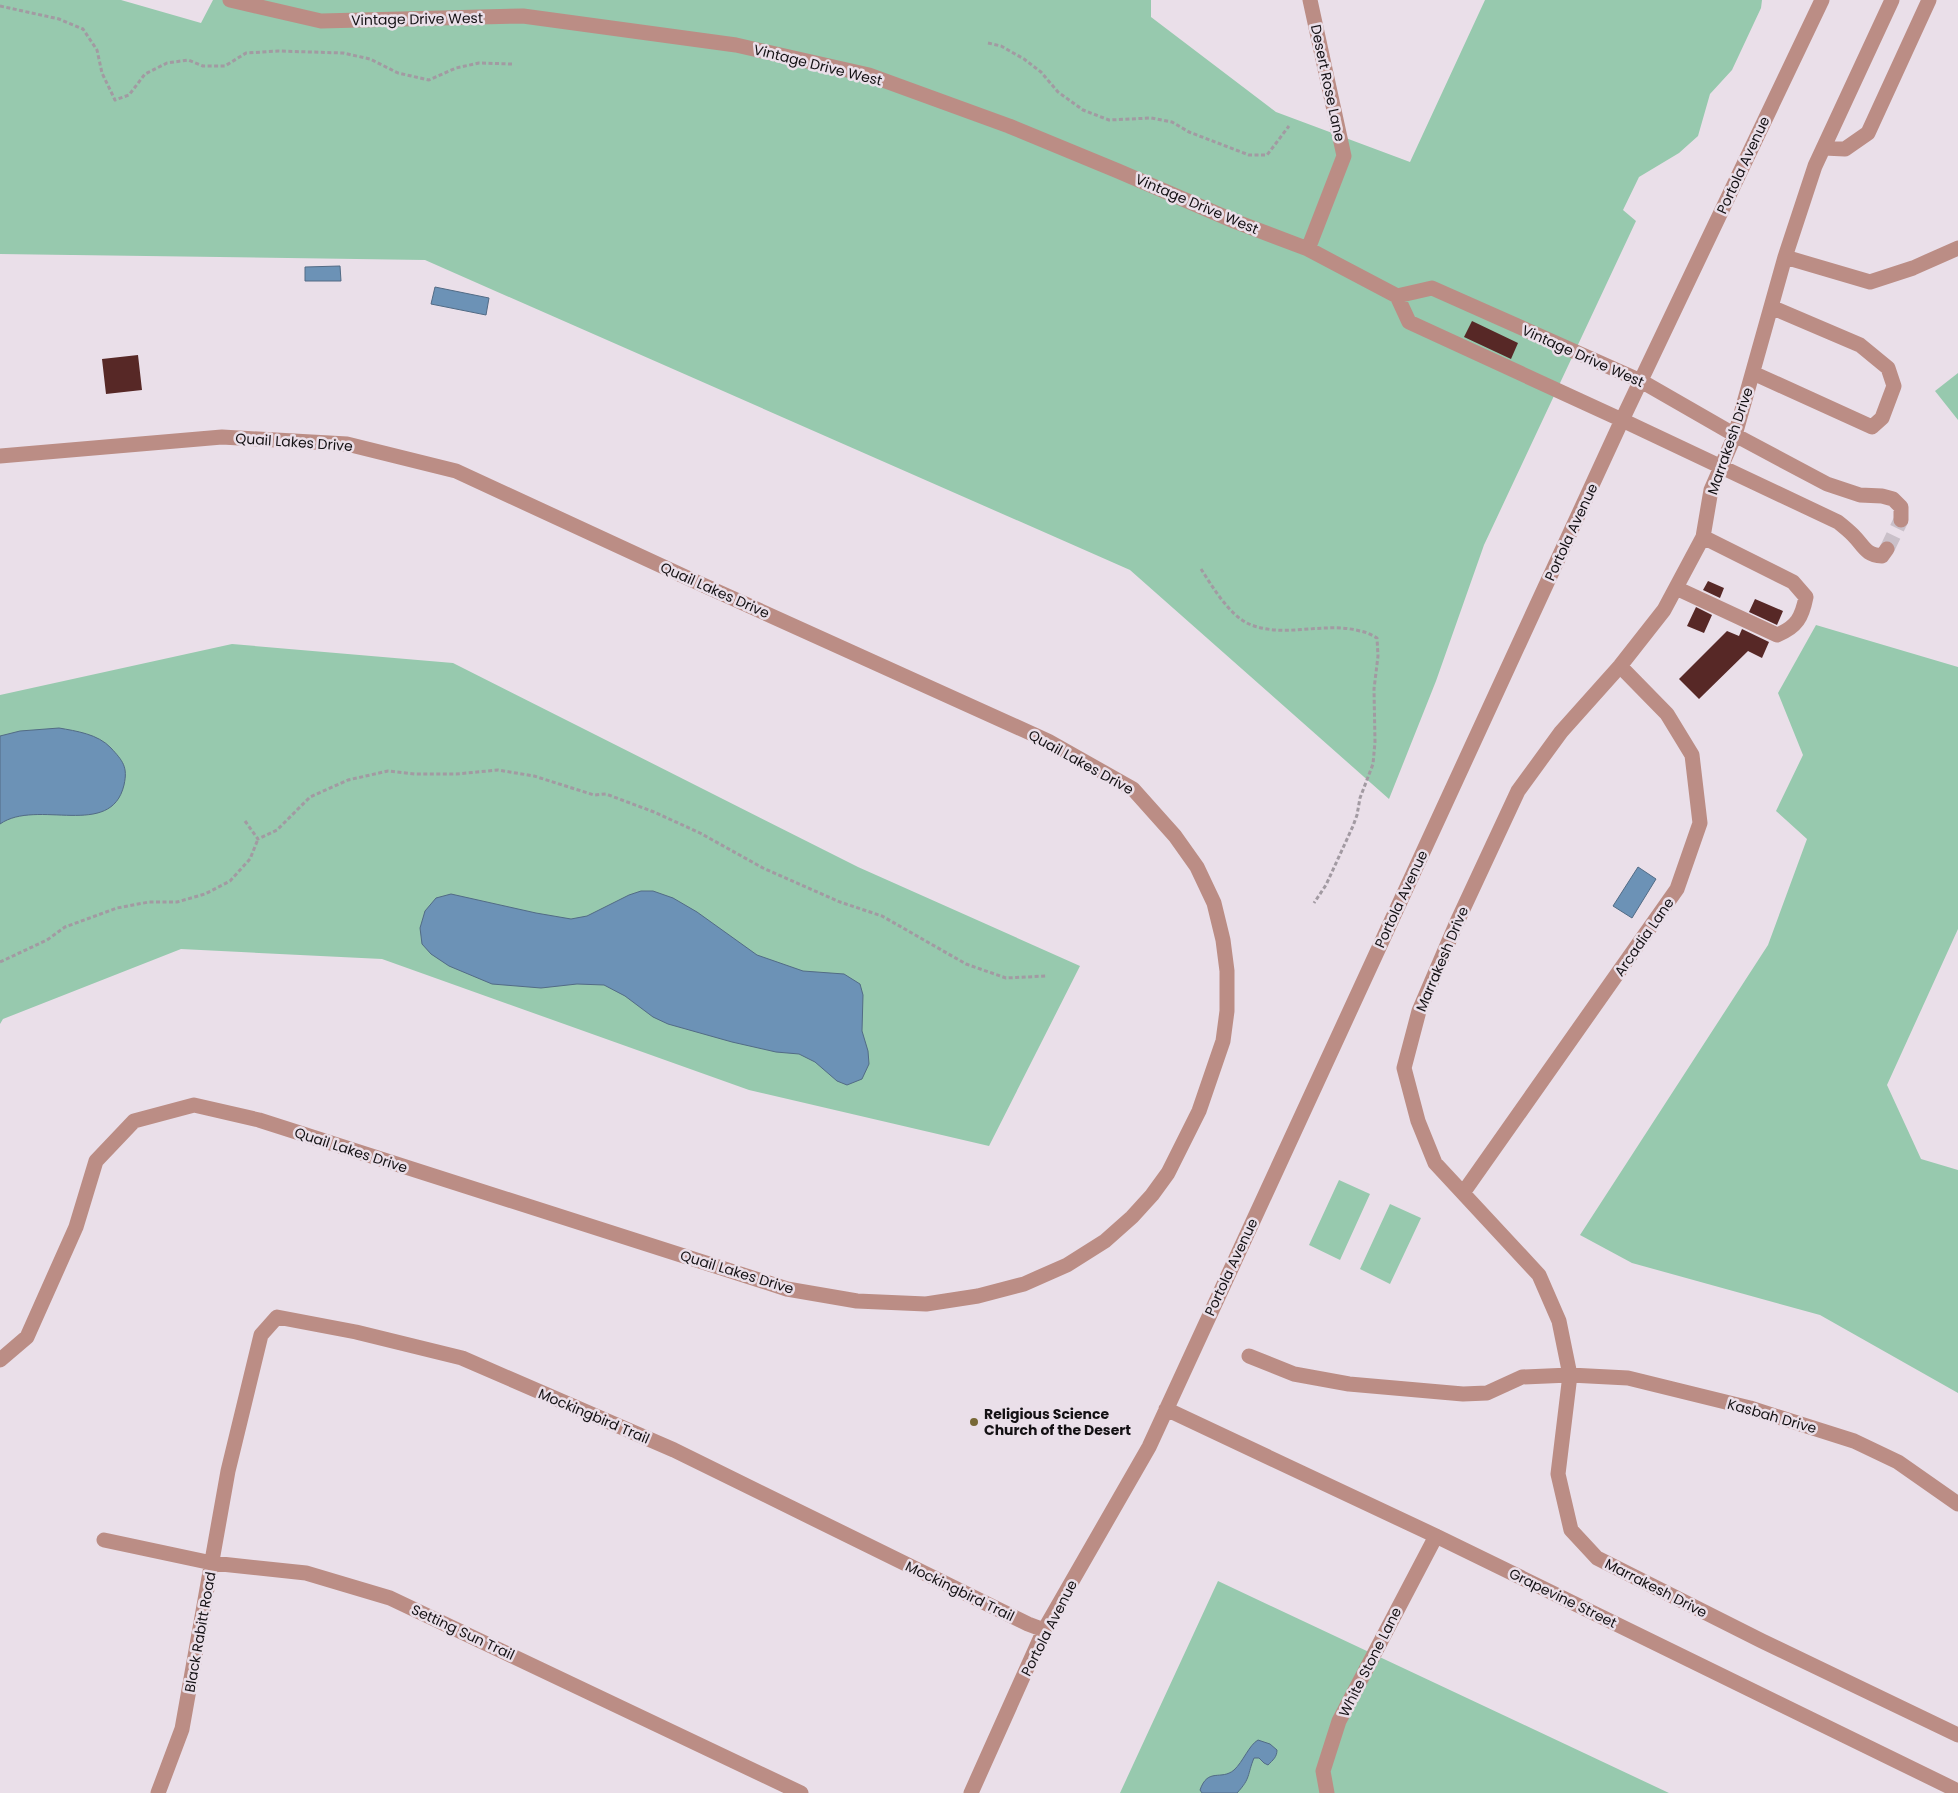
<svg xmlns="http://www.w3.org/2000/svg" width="1958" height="1793" font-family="Poppins,sans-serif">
<rect width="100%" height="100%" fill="#eadfe9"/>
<path fill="#97c9ae" d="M 0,0 L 121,0 L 201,23 L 213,0 L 1151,0 L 1151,17 L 1276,112 L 1410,162 L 1485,0 L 1762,0 L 1761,8 L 1732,70 L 1710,94 L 1698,136 L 1679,153 L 1639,177 L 1623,210 L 1636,221 L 1484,545 L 1436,681 L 1389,799 L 1130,570 L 425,260 L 0,254 Z
M 1958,373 L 1958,420 L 1935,391 Z
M 1816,625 L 1958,667 L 1958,929 L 1887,1085 L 1921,1159 L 1958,1170 L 1958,1393 L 1820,1315 L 1632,1263 L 1580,1235 L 1768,945 L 1807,839 L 1776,811 L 1803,755 L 1778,693 Z
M 232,644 L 453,663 L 858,867 L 1080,966 L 989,1146 L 749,1090 L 382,959 L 181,949 L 3,1019 L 0,1024 L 0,695 Z
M 1339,1180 L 1370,1194 L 1340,1260 L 1309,1245 Z
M 1390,1204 L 1421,1218 L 1390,1284 L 1360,1269 Z
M 1218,1581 L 1669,1793 L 1120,1793 Z"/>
<path fill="#6c92b6" stroke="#526b85" d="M 340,266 L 341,281 L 305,281 L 305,267 Z
M 435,287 L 489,298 L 486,315 L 431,304 Z
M 59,728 C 76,731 98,734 111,748 C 123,761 128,767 124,785 C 111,840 37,798 0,824 L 0,736 L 20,731 Z
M 1638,867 L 1656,879 L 1632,918 L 1613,906 Z
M 641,891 L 653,891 L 673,898 L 697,912 L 757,955 L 803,971 L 844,974 L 860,984 L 863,995 L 862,1031 L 868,1051 L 869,1064 L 862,1079 L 847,1085 L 837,1081 L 815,1062 L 799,1054 L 776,1052 L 732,1042 L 668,1024 L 653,1017 L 625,996 L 604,985 L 577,984 L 541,988 L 492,984 L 449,966 L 431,954 L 422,944 L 420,928 L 425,911 L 436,898 L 451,894 L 536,913 L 571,919 L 587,916 L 629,895 Z
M 1258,1740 L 1270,1744 L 1277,1750 C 1277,1757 1273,1760 1268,1765 L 1264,1763 L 1259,1758 L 1254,1758 C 1247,1775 1251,1778 1237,1793 L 1202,1793 L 1200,1790 C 1208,1767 1221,1781 1234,1770 C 1243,1762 1249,1745 1258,1740 Z"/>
<path fill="#572826" d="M 1472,321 L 1518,343 L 1511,359 L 1464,337 Z
M 138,355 L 142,390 L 106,394 L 102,359 Z
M 1708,581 L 1724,588 L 1720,598 L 1703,590 Z
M 1755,599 L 1783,611 L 1777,625 L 1749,612 Z
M 1696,607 L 1712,615 L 1704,633 L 1687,626 Z
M 1742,629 L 1769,642 L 1762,658 L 1748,651 L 1699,699 L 1679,679 L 1727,631 L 1739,636 Z"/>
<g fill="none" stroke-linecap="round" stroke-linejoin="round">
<path stroke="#cac0c9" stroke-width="15" stroke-dasharray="15 8" stroke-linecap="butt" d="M 1887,549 L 1901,520"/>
<path stroke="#a29aa2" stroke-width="3" stroke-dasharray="4 2.5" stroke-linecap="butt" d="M 0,6 L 59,19 L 83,29 L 97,50 L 102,73 L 115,100 L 129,95 L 145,74 L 167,63 L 188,60 L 203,66 L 225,66 L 246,53 L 278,51 L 343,53 L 370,59 L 398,73 L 429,80 L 456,68 L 479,63 L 512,64
M 988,43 L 1001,46 L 1024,59 L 1041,72 L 1058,92 L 1083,110 L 1109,120 L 1151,118 L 1172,122 L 1189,132 L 1249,155 L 1267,155 L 1289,126
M 1201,569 C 1212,586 1229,615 1249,624 C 1284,639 1324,621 1360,631 C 1366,632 1372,635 1377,638 L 1378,656 L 1374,689 L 1375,742 L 1373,764 L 1360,798 L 1357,815 L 1353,826 L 1326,885 L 1314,903
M 245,821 L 258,839 L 277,830 L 310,797 L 348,780 L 388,771 L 415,774 L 456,774 L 498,770 L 534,776 L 594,795 L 606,794 L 654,812 L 700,833 L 763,868 L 840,902 L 882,916 L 966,964 L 1006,978 L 1046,976
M 0,962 L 47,940 L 65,927 L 117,908 L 149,902 L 177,902 L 205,894 L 230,881 L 250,859 L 258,839"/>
<path stroke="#bb8d85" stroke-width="15" d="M 230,0 L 321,21 L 523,16 L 736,45 L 869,75 L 1009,126 L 1118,171 L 1234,221 L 1308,249 L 1397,296 L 1409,322 L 1622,420 L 1838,522 C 1843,526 1849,531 1853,535 C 1864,546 1865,555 1882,556 L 1887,549
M 1892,0 L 1815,166 L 1785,257 L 1735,435 L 1711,490 L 1703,537 L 1664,610 L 1620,666 L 1561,732 L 1518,791 L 1457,922 L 1419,1011 L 1404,1068 L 1418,1121 L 1435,1163 L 1539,1275 L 1559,1321 L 1570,1375 L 1558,1474 L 1571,1530 L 1597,1558 L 1762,1641 L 1958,1735
M 1824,148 L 1845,149 L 1868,133 L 1929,0
M 1308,249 L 1344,156 L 1310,0
M 1785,257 L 1870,282 L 1913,268 L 1958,248
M 1397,296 L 1432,288 L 1641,381 L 1735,435 L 1827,484 L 1860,495 L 1882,496 L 1893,499 L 1901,507 L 1901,520
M 1753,373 L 1872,427 L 1882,418 L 1894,386 L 1888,368 L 1860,345 L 1771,307
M 0,456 L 222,437 L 347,444 L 456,471 L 692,580 L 1048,741 L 1133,789 L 1175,836 L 1197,867 L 1214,903 L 1223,940 L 1227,971 L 1227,1011 L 1223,1041 L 1199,1111 L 1168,1173 L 1152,1195 L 1132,1217 L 1105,1241 L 1067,1265 L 1024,1284 L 978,1296 L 926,1304 L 857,1301 L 787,1289 L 259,1120 L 194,1105 L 134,1121 L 96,1161 L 76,1227 L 27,1337 L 0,1360
M 1676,588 L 1777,635 C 1797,627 1802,617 1806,597 L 1793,582 L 1703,537
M 1463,1193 L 1677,889 L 1700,823 L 1692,755 L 1667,714 L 1620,666
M 1249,1356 L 1294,1374 L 1349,1384 L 1463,1394 L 1487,1393 L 1522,1377 L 1570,1375 L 1628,1378 L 1750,1408 L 1854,1441 L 1898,1462 L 1958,1504
M 1166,1409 L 1436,1536 L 1958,1791
M 104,1540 L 212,1563 L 306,1573 L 390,1598 L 801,1793
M 158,1793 L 182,1729 L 228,1471 L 261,1335 L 277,1317 L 356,1332 L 462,1358 L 674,1450 L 1028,1624 L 1044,1630
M 971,1793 L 1044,1630 L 1149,1447 L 1622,420 L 1822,0
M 1327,1793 L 1323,1771 L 1339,1721 L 1436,1536"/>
</g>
<circle fill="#776735" stroke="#eadfe9" stroke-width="2" cx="974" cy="1422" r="5"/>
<g text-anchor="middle" stroke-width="5" stroke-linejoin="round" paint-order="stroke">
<g font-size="14" fill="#141114" stroke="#eadfe9">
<text transform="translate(417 19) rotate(-1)" y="5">Vintage Drive West</text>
<text transform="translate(818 65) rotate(14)" y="5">Vintage Drive West</text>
<text transform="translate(1328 83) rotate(78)" y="5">Desert Rose Lane</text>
<text transform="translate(1743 165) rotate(-65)" y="5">Portola Avenue</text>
<text transform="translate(1197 204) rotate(23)" y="5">Vintage Drive West</text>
<text transform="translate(1583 356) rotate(24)" y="5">Vintage Drive West</text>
<text transform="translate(1730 441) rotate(-71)" y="5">Marrakesh Drive</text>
<text transform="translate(294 442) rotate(4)" y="5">Quail Lakes Drive</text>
<text transform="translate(1571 532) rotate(-65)" y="5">Portola Avenue</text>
<text transform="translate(715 590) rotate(24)" y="5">Quail Lakes Drive</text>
<text transform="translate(1081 762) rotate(29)" y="5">Quail Lakes Drive</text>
<text transform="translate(1401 899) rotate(-65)" y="5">Portola Avenue</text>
<text transform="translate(1644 937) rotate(-55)" y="5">Arcadia Lane</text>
<text transform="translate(1442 959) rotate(-67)" y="5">Marrakesh Drive</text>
<text transform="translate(351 1150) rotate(18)" y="5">Quail Lakes Drive</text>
<text transform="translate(1231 1267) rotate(-65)" y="5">Portola Avenue</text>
<text transform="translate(737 1272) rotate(17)" y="5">Quail Lakes Drive</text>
<text transform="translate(594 1416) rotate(23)" y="5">Mockingbird Trail</text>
<text transform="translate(1772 1416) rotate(16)" y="5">Kasbah Drive</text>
<text transform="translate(1656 1588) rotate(27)" y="5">Marrakesh Drive</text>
<text transform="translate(960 1591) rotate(26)" y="5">Mockingbird Trail</text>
<text transform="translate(1563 1598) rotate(26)" y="5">Grapevine Street</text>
<text transform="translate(1049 1628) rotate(-63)" y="5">Portola Avenue</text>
<text transform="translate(200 1632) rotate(-80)" y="5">Black Rabitt Road</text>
<text transform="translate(463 1632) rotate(25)" y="5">Setting Sun Trail</text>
<text transform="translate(1370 1662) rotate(-63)" y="5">White Stone Lane</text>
</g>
<g font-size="14" font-weight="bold" fill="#141114" stroke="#eadfe9" text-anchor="start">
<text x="984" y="1419">Religious Science<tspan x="984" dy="16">Church of the Desert</tspan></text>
</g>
</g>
</svg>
